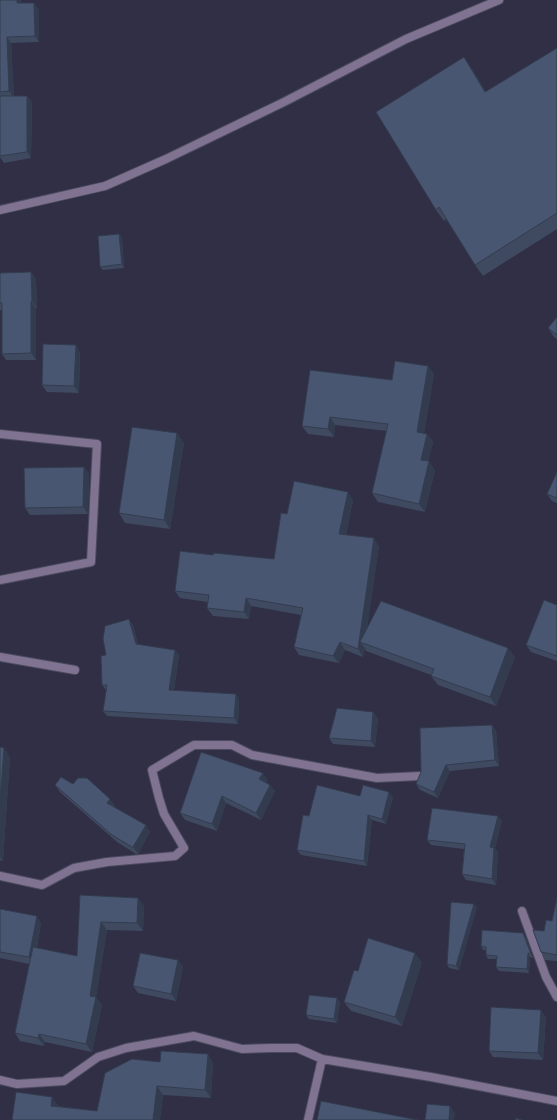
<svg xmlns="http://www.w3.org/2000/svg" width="557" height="1120" font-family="Raleway,sans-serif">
<rect width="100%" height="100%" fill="#302f45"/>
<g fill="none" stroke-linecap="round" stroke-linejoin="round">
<g stroke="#4b4a5f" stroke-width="10">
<path id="lane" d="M 0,434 L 97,444 L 91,562 L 0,580
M 0,657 L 75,670"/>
</g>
<g stroke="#4b4a5f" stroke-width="10">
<path id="street" d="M 0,210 L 105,186 L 166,159 L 284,102 L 406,39 L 499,0
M 0,876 L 42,885 L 74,868 L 107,862 L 175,856 L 184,848 L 164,814 L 159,798 L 152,770 L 194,745 L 232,745 L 252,755 L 377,778 L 420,776
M 522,911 L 546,977 L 557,997
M 0,1080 L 17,1084 L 64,1081 L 98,1057 L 126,1048 L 194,1036 L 242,1049 L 272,1048 L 297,1048 L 322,1059 L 431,1077 L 557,1101
M 308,1120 L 322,1059"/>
</g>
<use href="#lane" stroke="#807391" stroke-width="8"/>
<use href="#street" stroke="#807391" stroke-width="8"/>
</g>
<path fill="#3f4a61" d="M 0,0 L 21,3 L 39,9 L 39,42 L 11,43 L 14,96 L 27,96 L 32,102 L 31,158 L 4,163 L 0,157 Z
M 557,48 L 557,229 L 483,276 L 475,265 L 446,219 L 444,221 L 436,210 L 472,69 L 486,92 Z
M 119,234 L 122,238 L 124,268 L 103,270 L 100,267 Z
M 31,272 L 36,279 L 37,308 L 36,308 L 36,360 L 6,360 L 2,354 L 2,310 L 0,310 L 0,273 Z
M 557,317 L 557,339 L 554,337 L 548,328 Z
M 80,352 L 79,393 L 47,392 L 42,385 Z
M 428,366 L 434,374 L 424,433 L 427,434 L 433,442 L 428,461 L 435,470 L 425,512 L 378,502 L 372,493 L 387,431 L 335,425 L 334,437 L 308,434 L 302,426 L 392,380 Z
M 177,433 L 184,443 L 170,529 L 125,523 L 119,513 Z
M 84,467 L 89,474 L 88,514 L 30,515 L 25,508 Z
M 557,472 L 557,503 L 552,501 L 547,494 Z
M 353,500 L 346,535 L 379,546 L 367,627 L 515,657 L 496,706 L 438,685 L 431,676 L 431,675 L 366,651 L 365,648 L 363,657 L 345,650 L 339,663 L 299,655 L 294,647 L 301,615 L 251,606 L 249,619 L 213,616 L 207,608 L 208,602 L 180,598 L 175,591 L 213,555 L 274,559 L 287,514 Z
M 557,605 L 557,661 L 531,652 L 526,645 Z
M 133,625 L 138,645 L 175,650 L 179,655 L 174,690 L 239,699 L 238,724 L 107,716 L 103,711 L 107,690 L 106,690 L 102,685 Z
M 378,718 L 375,747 L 333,744 L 329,738 Z
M 492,725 L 496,731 L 499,766 L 450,771 L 438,798 L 420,790 L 416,784 Z
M 0,747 L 10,757 L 3,861 L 0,860 Z
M 263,773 L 267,780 L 266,782 L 270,785 L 275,791 L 261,820 L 226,803 L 217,831 L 185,820 L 180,813 Z
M 73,784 L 115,806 L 114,808 L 150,832 L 138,854 L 136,854 L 117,842 L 60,792 L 55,785 Z
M 360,796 L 393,797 L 386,824 L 372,820 L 367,866 L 301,855 L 297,850 L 309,816 Z
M 502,821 L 495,848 L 498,853 L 496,885 L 466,880 L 462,874 L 464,849 L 431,845 L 427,840 Z
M 80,895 L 144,906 L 143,931 L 107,930 L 96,997 L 102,1005 L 92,1052 L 45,1042 L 44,1046 L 20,1041 L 15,1033 L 29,964 L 0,958 L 0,909 L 41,923 L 37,948 L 77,956 Z
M 557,898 L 557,961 L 545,960 L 541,952 L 544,931 L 552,921 Z
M 477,907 L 459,970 L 449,968 L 447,964 Z
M 526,937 L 533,958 L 530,957 L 529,973 L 499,971 L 496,967 L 497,959 L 488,959 L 486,955 L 486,950 L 483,950 L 481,946 Z
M 178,960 L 183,967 L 176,1001 L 138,993 L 133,986 Z
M 422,962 L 402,1026 L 351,1011 L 344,1002 L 358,971 Z
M 337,998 L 340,1002 L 337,1023 L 309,1019 L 306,1015 Z
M 546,1017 L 543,1060 L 493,1057 L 489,1051 Z
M 160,1062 L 213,1062 L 211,1098 L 163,1095 L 160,1120 L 12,1120 L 58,1105 L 58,1106 L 97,1111 Z"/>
<path fill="#333c4f" d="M 17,0 L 21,0 L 21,9 L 17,3 Z
M 34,3 L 39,9 L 39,42 L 35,36 Z
M 7,37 L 11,43 L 14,98 L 9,91 Z
M 464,57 L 472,69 L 493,104 L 485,92 Z
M 27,96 L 32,102 L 31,158 L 27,152 Z
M 119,234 L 122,238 L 124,268 L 122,264 Z
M 31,272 L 36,279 L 37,308 L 32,301 Z
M 31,301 L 36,308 L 36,360 L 31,353 Z
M 76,345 L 80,352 L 79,393 L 74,386 Z
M 428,366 L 434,374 L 423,440 L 417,432 Z
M 330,417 L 335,425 L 334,437 L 328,429 Z
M 177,433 L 184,443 L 170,529 L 164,520 Z
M 427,434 L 433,442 L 427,468 L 421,460 Z
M 429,461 L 435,470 L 425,512 L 419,504 Z
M 84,467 L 89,474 L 88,514 L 83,507 Z
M 348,492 L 353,500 L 345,541 L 339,534 Z
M 374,538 L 379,546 L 365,644 L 360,642 L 365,648 L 363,657 L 358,649 Z
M 246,598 L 251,606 L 249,619 L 244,612 Z
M 129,619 L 133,625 L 139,650 L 136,644 Z
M 340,642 L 345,650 L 339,663 L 333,656 Z
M 508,648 L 515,657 L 496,706 L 490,697 Z
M 175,650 L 179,655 L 173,695 L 169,690 Z
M 236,694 L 239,699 L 238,724 L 234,718 Z
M 373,712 L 378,718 L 375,747 L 371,741 Z
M 492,725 L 496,731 L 499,766 L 495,760 Z
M 4,748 L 10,757 L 3,861 L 0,857 L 0,803 Z
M 446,765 L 450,771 L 438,798 L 434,792 Z
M 263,773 L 267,780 L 264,786 L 259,779 Z
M 270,785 L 275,791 L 261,820 L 256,813 Z
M 389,792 L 393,797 L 386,824 L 382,819 Z
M 222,796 L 226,803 L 217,831 L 212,824 Z
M 110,799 L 115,806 L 112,810 L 107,803 Z
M 368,815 L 372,820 L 367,866 L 364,861 Z
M 498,816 L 502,821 L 495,848 L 498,853 L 496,885 L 492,879 L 490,847 Z
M 146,825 L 150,832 L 138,854 L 133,847 Z
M 138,898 L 144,906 L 143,931 L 137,923 Z
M 474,904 L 477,907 L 459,970 L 456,966 Z
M 37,916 L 41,923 L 34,964 L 29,957 Z
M 101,922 L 107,930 L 96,997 L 102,1005 L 92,1052 L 86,1044 L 90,996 Z
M 523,933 L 526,937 L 533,958 L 531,954 Z
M 415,953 L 422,962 L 402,1026 L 395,1017 Z
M 528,953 L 530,957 L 529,973 L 527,969 Z
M 178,960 L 183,967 L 176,1001 L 171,994 Z
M 337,998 L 340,1002 L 337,1023 L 334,1019 Z
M 541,1010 L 546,1017 L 543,1060 L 538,1053 Z
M 39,1034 L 45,1042 L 44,1046 L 38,1038 Z
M 208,1054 L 213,1062 L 211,1098 L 205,1090 Z
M 157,1086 L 163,1095 L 160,1120 L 153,1120 Z
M 52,1097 L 58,1105 L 57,1114 L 51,1106 Z
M 450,1106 L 455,1113 L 454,1120 L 449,1120 Z"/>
<path fill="#495671" stroke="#333c4f" d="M 0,0 L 17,0 L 17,3 L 34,3 L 35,36 L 7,37 L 9,91 L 0,92 Z
M 557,48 L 557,213 L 475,265 L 439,207 L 436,210 L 376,112 L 464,57 L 485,92 Z
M 0,96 L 27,96 L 27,152 L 0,156 Z
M 119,234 L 122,264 L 100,267 L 98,236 Z
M 31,272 L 32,301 L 31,301 L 31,353 L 2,354 L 2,303 L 0,303 L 0,273 Z
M 557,317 L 557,335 L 548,328 Z
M 43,344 L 76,345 L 74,386 L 42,385 Z
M 395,361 L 428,366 L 417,432 L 427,434 L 421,460 L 429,461 L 419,504 L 372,493 L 388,424 L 330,417 L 328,429 L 302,426 L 310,370 L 392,380 Z
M 132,427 L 177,433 L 164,520 L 119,513 Z
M 84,467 L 83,507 L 25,508 L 24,468 Z
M 557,472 L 557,498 L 547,494 Z
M 294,481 L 348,492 L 339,534 L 374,538 L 358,649 L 340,642 L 333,656 L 294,647 L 303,608 L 246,598 L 244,612 L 207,608 L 209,595 L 175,591 L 180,551 L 213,555 L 214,553 L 274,559 L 281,513 L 287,514 Z
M 544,600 L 557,605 L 557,656 L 526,645 Z
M 381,601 L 508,648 L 490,697 L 431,676 L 434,669 L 360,642 Z
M 129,619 L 136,644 L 175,650 L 169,690 L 236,694 L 234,718 L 103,711 L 107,685 L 102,685 L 101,656 L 106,655 L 103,639 L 105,626 Z
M 337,708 L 373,712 L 371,741 L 329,738 Z
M 492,725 L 495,760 L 446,765 L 434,792 L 416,784 L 421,772 L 420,728 Z
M 0,747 L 4,748 L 0,803 Z
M 201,752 L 263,773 L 259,779 L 270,785 L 256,813 L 222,796 L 212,824 L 180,813 Z
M 61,777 L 73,784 L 78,778 L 87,778 L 110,799 L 107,803 L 146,825 L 133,847 L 132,847 L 112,835 L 55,785 Z
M 317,785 L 360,796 L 363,785 L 389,792 L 382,819 L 368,815 L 364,861 L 297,850 L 303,815 L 309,816 Z
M 432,808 L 498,816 L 490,847 L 494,848 L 492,879 L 462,874 L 465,844 L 427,840 Z
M 80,895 L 138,898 L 137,923 L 101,922 L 90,996 L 96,997 L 86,1044 L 39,1034 L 38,1038 L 15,1033 L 33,947 L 77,956 Z
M 557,898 L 557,955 L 541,952 L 533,930 L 544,931 L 546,920 L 552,921 Z
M 451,902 L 474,904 L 456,966 L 447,964 Z
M 0,909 L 37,916 L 29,957 L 0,952 Z
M 482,930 L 523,933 L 531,954 L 528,953 L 527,969 L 496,967 L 497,956 L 486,955 L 486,947 L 481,946 Z
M 368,938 L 415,953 L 395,1017 L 344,1002 L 354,970 L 358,971 Z
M 140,953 L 178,960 L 171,994 L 133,986 Z
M 309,995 L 337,998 L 334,1019 L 306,1015 Z
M 491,1007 L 541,1010 L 538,1053 L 489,1051 Z
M 161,1051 L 208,1054 L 205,1090 L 157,1086 L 153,1120 L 12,1120 L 16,1092 L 52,1097 L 51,1106 L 97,1111 L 105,1073 L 132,1059 L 160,1062 Z
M 321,1101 L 418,1120 L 317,1120 Z
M 427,1104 L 450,1106 L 449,1120 L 425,1120 Z
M 516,1118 L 522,1120 L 515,1120 Z"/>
</svg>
